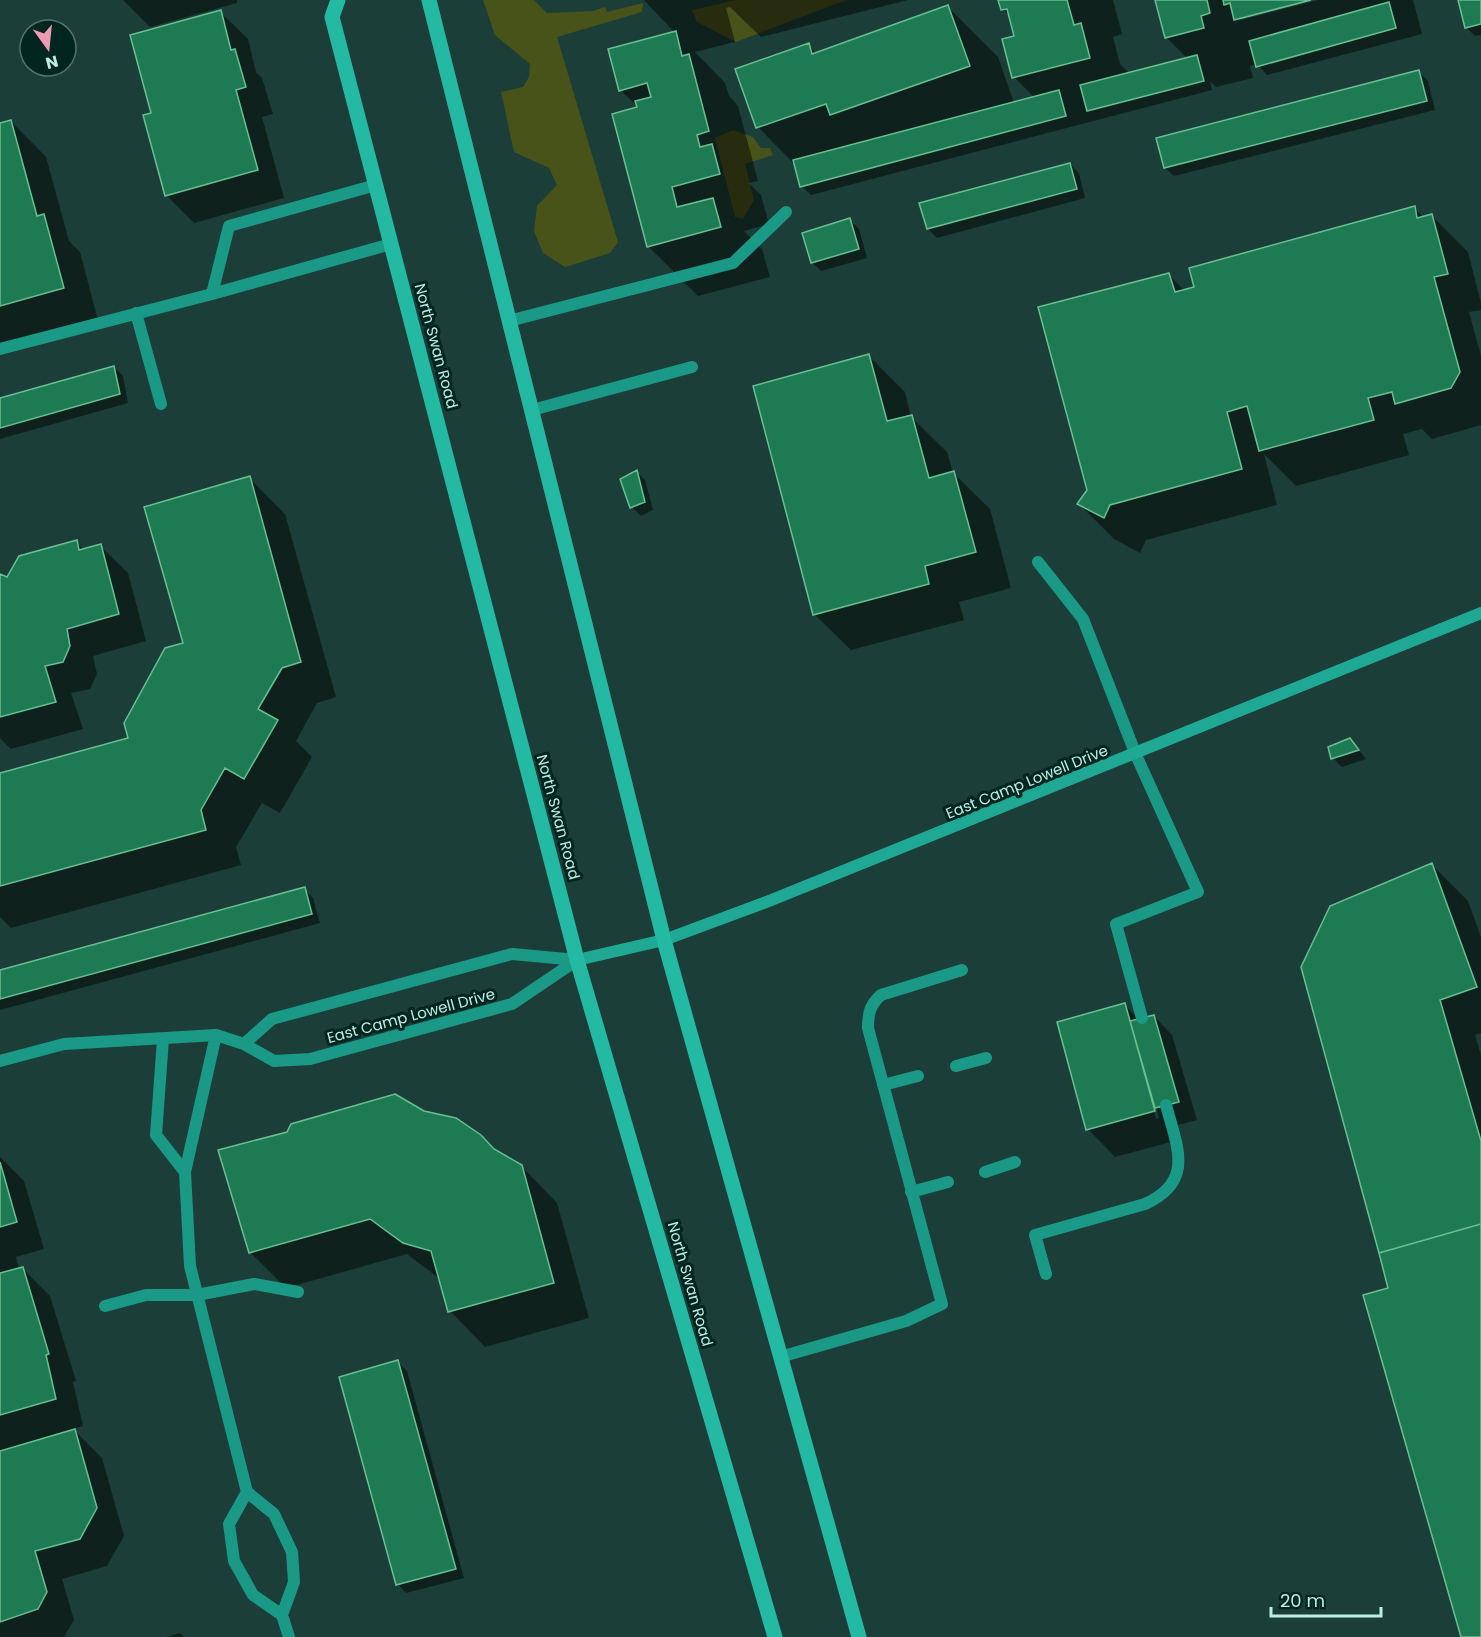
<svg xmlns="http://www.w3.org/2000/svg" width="1481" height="1637" font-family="Poppins,sans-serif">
<rect width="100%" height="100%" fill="#1c3e38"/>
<path fill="#485319" d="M 483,0 L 534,0 L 547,13 L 593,11 L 605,7 L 607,12 L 643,3 L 642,12 L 557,37 L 618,242 L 610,253 L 565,267 L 543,253 L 534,231 L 537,206 L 557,185 L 549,168 L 514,152 L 501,92 L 523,87 L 529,77 L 530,64 L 495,35 Z
M 736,0 L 846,0 L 736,42 L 697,22 L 692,10 Z
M 733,130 L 753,137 L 761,148 L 770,148 L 773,155 L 745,164 L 754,200 L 743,219 L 735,217 L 715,138 Z"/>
<path fill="#0007" fill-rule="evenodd" d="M 123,0 L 237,0 L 237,3 L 150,27 Z
M 644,0 L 908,0 L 761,37 L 730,7 L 726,8 L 735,42 L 695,52 L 725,83 L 729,96 L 738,106 L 758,181 L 749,183 L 761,195 L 769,224 L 744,231 L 762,249 L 770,277 L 698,296 L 648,246 L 639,108 L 620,90 L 675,33 Z
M 1000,0 L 1113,0 L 1122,34 L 1113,37 L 1120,64 L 1130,74 L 1188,59 L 1166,37 L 1157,0 L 1305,0 L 1240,17 L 1241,20 L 1318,0 L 1413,0 L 1422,34 L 1267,75 L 1257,64 L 1250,66 L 1253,78 L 1216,87 L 1210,81 L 1212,90 L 811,195 L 802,186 L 796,166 L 758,127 L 808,45 L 817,54 L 948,7 L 998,57 L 1014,103 L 1035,98 L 1014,77 L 1016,37 L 1011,18 L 1003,9 Z
M 1460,0 L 1481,0 L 1481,35 L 1475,36 L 1466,27 Z
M 220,12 L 248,39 L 256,72 L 262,78 L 273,114 L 262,117 L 284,198 L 194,223 L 166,195 L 153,114 Z
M 1419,72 L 1428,81 L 1435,110 L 1174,176 L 1165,168 Z
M 11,121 L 46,157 L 69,241 L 80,252 L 99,324 L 0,343 L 0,124 Z
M 1070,164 L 1079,173 L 1085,198 L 937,238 L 928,229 Z
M 1414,208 L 1424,218 L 1432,216 L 1468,252 L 1481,303 L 1481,310 L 1469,312 L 1481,356 L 1481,425 L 1432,439 L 1422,429 L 1403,434 L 1409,455 L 1296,486 L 1264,454 L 1277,505 L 1146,540 L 1140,553 L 1114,539 L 1079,504 L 1089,491 L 1169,275 L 1185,291 Z
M 850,220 L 859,229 L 867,258 L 821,271 L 812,262 Z
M 869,356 L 905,392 L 911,417 L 947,452 L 953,473 L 990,509 L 1011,588 L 959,602 L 964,620 L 851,650 L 815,615 L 754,387 Z
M 114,367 L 123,376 L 128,403 L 0,439 L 0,400 Z
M 637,472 L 645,480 L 653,510 L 641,516 L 632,507 Z
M 249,478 L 285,514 L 336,697 L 317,703 L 296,741 L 312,757 L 280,813 L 262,803 L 236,847 L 241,865 L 11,928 L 0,917 L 0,775 L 130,739 L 185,644 Z
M 76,542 L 84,550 L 100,546 L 128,573 L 146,641 L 93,656 L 97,674 L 90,689 L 71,693 L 83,729 L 11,749 L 0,738 L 0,576 L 7,579 Z
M 1358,749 L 1366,759 L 1342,767 L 1333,758 Z
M 1432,865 L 1468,901 L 1481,937 L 1481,1033 L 1475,1035 L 1481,1055 L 1481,1637 L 1462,1637 L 1390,1289 Z
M 304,889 L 313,898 L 320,923 L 0,1010 L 0,972 Z
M 1125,1005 L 1140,1020 L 1154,1016 L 1172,1035 L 1197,1120 L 1178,1125 L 1182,1139 L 1115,1157 L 1088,1129 ZM 1148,1080 L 1159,1118 L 1156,1119 L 1145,1081 Z
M 288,1133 L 495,1151 L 521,1166 L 557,1203 L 589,1318 L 485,1347 L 450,1311 L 440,1279 L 407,1254 L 286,1288 L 250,1252 Z
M 0,1157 L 24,1181 L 44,1249 L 16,1257 L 19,1269 L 22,1268 L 50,1296 L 76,1381 L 73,1382 L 83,1426 L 73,1429 L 102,1458 L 124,1536 L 107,1566 L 62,1579 L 74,1620 L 64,1637 L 0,1637 Z
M 398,1362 L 407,1371 L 464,1578 L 406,1593 L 398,1584 Z
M 180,1633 L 184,1637 L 167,1637 Z"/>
<path fill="#1d7a52" stroke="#69bf92" stroke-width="1.5" d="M 998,0 L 1067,0 L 1074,25 L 1081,23 L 1090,58 L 1012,78 L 1002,39 L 1014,36 L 1007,9 L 1001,10 Z
M 1155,0 L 1207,0 L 1210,13 L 1201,16 L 1204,28 L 1165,38 Z
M 1223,0 L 1311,0 L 1234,20 L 1230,3 L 1224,5 Z
M 1458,0 L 1481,0 L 1481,24 L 1465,28 Z
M 1389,2 L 1396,28 L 1256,67 L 1249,41 Z
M 948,5 L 970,66 L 830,115 L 826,104 L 756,128 L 735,69 L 809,43 L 812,54 Z
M 221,10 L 231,50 L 235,49 L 246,87 L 236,90 L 258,170 L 165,196 L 143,115 L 151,113 L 130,35 Z
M 676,31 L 682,56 L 689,54 L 709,131 L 697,135 L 700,147 L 712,144 L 720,174 L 672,187 L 677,207 L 713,198 L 721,227 L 647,247 L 612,114 L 637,107 L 635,101 L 651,97 L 647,83 L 619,91 L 608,49 Z
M 1197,55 L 1204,81 L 1087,111 L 1080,85 Z
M 1419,70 L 1427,101 L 1164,168 L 1156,138 Z
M 1059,90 L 1066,116 L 800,187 L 793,160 Z
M 11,120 L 37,216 L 44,214 L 64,288 L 0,306 L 0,123 Z
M 1070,163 L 1077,189 L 927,229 L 919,203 Z
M 1415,206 L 1417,218 L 1432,214 L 1448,274 L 1434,277 L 1460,372 L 1451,388 L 1395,404 L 1392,392 L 1368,398 L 1374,420 L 1259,451 L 1247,406 L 1227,412 L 1242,469 L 1110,505 L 1104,518 L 1077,504 L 1087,490 L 1038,307 L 1169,273 L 1175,292 L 1194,287 L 1189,268 Z
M 850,218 L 859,249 L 811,263 L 802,233 Z
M 869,354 L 887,421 L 912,415 L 929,478 L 954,471 L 976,552 L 925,566 L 929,584 L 813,615 L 753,386 Z
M 114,366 L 120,394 L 0,428 L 0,398 Z
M 637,470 L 645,502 L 630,508 L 620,479 Z
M 250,476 L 301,662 L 282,668 L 258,709 L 278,720 L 244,779 L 225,768 L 201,810 L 206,830 L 0,886 L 0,773 L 128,738 L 124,723 L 165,648 L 183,643 L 144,507 Z
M 77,540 L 79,550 L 101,544 L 119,614 L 67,629 L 70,646 L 63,662 L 45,666 L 56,702 L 0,717 L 0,574 L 7,577 L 19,556 Z
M 1350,738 L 1359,750 L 1331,759 L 1328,747 Z
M 1432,863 L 1477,987 L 1440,1000 L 1481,1141 L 1481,1224 L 1379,1253 L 1301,967 L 1330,906 Z
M 305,887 L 312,914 L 0,999 L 0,970 Z
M 1125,1003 L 1155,1111 L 1086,1130 L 1057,1022 Z
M 1154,1015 L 1179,1102 L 1155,1108 L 1130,1021 Z
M 395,1094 L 424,1111 L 456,1118 L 481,1135 L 494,1149 L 522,1165 L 554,1283 L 448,1312 L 431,1251 L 403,1243 L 370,1219 L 249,1253 L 218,1150 L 287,1132 L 291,1124 Z
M 0,1162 L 17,1222 L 0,1227 Z
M 1481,1224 L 1481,1637 L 1461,1637 L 1363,1295 L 1388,1288 L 1379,1253 Z
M 23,1267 L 49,1354 L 46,1355 L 56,1399 L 0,1415 L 0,1273 Z
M 398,1360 L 456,1569 L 396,1585 L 339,1377 Z
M 75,1429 L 97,1508 L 80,1539 L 35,1551 L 47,1592 L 38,1609 L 0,1622 L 0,1451 Z"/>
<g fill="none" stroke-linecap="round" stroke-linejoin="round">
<path stroke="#1a9986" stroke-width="12" d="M 376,185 L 229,226 L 212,294 L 391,244
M 136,313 L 161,404
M 509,321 L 733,263 L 786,212
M 0,349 L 212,294
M 532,410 L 692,367
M 1038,562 L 1083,619 L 1136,755 L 1198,892 L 1116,924 L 1142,1018
M 216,1035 L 185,1172 L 190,1266 L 247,1492 L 274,1514 L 292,1552 L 294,1582 L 282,1615 L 289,1637
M 163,1039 L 156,1135 L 185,1172
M 956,1066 L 986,1058
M 883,1085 L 918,1076
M 985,1172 L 1015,1162
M 911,1192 L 948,1182
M 1046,1274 L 1035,1235 L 1145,1204 C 1195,1181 1177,1147 1166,1105
M 105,1306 L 146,1295 L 197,1295 L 254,1284 L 298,1292
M 780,1357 L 906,1321 L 942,1304 L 868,1028 C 868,1013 870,1005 881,995 L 962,970
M 247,1492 L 229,1524 L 234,1561 L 253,1595 L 282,1615"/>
<path stroke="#1a9986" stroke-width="12" d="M 244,1044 L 272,1019 L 512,954 L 577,960
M 0,1061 L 64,1044 L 216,1035 L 244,1044 L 274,1061 L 310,1059 L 512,1004 L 577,960"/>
<path stroke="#1fa994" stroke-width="12" d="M 577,960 L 664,940 L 769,901 L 1481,613"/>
<path stroke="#24b9a3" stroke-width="15" d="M 338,0 L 332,17 L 577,960 L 775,1637
M 429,0 L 664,940 L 859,1637"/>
</g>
<g text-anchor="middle" stroke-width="6" stroke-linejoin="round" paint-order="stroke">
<g font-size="15" fill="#bdeee3" stroke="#01251f">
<text transform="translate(436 346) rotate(75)" y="5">North Swan Road</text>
<text transform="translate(1027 782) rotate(-22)" y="5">East Camp Lowell Drive</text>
<text transform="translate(558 817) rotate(75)" y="5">North Swan Road</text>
<text transform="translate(411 1016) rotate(-15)" y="5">East Camp Lowell Drive</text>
<text transform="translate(690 1284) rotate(74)" y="5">North Swan Road</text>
</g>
</g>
<g transform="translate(48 48) rotate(165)"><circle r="28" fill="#01251f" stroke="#4c756d" stroke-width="1.5"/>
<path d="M0-4.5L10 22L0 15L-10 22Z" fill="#f09ab5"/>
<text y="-9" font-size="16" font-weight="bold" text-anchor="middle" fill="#bdeee3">N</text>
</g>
<path d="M1271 1607v9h110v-9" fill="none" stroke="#bdeee3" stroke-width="3"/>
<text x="1280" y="1607" font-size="18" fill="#bdeee3" stroke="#01251f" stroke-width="4.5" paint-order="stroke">20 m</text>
</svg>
